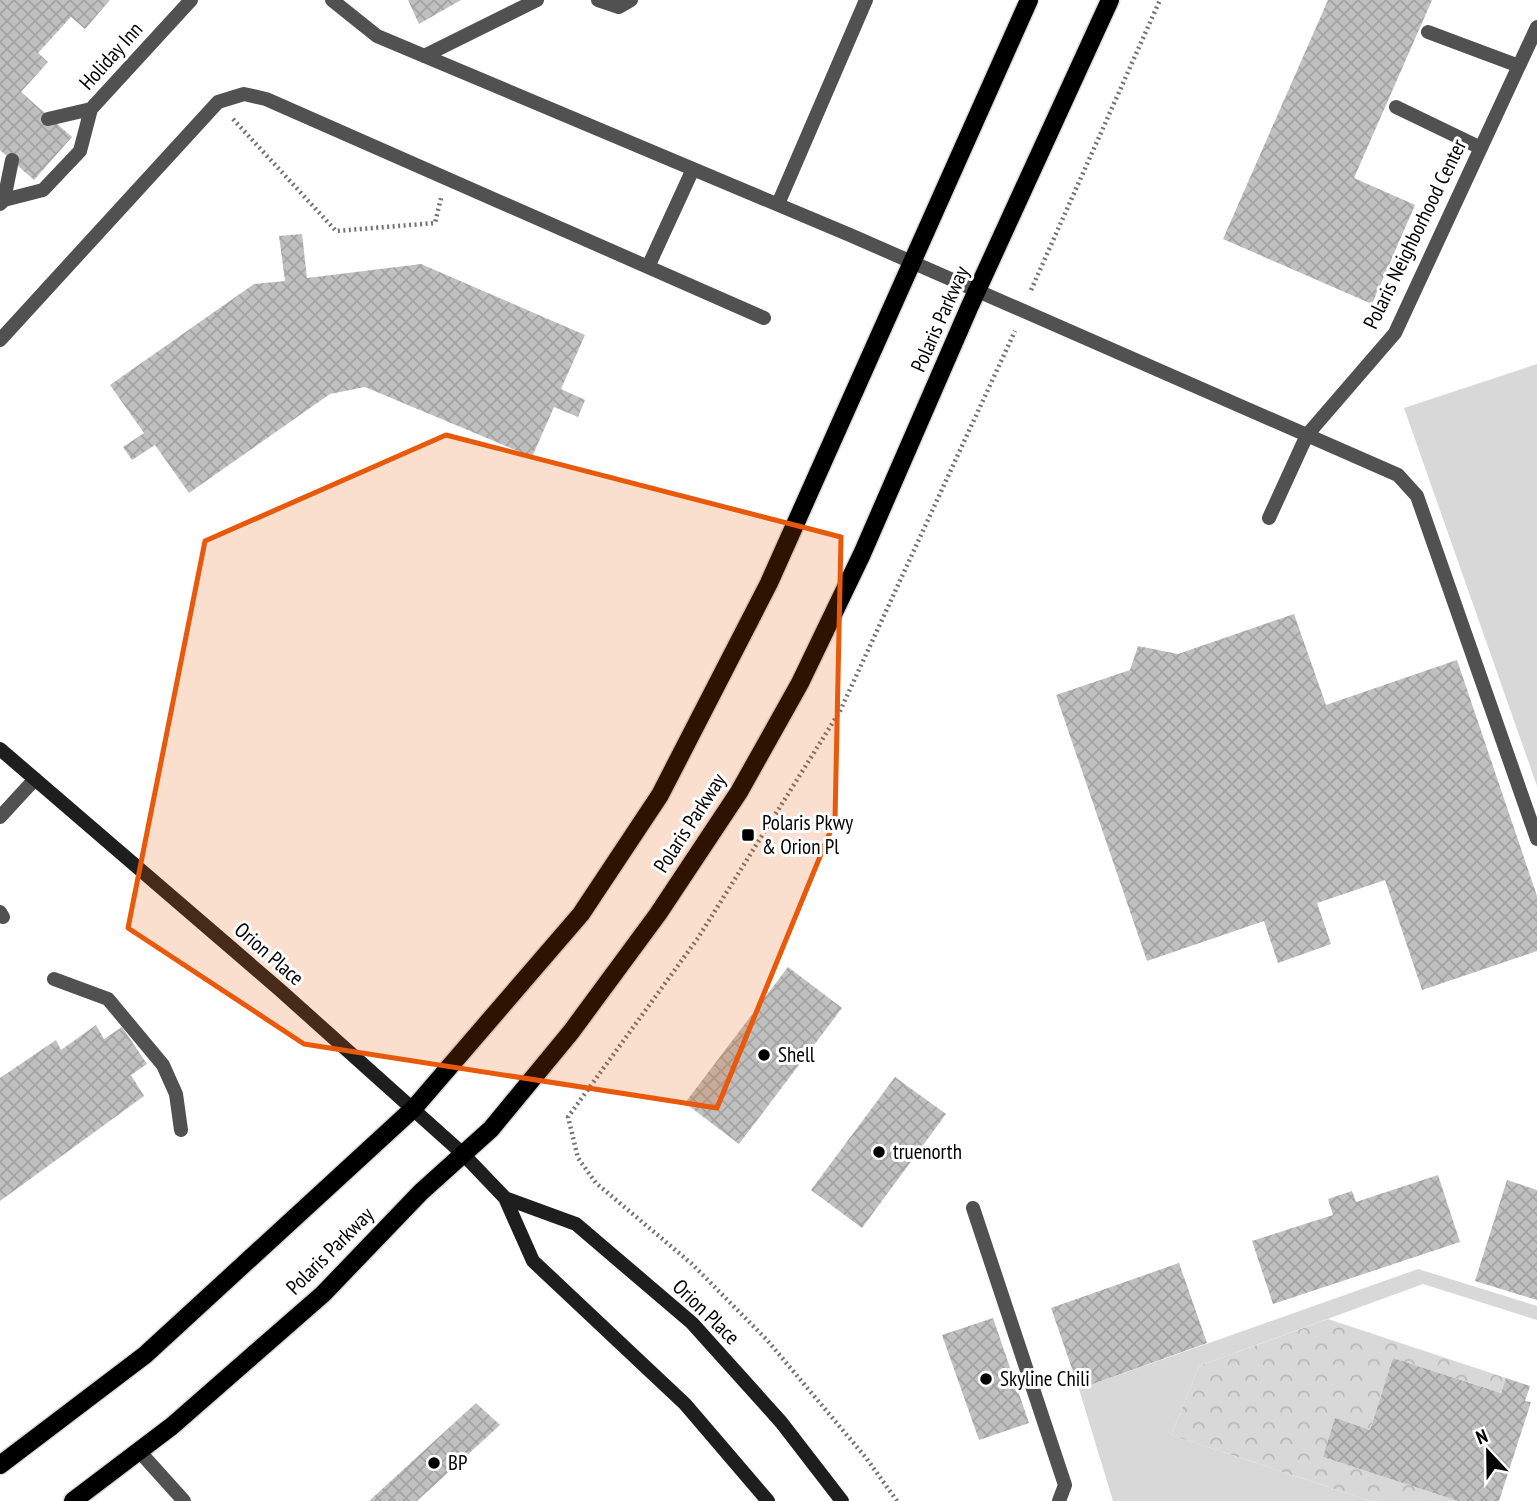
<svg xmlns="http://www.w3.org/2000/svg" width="1537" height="1501" font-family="'PT Sans Narrow',sans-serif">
<defs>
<pattern id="park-crowns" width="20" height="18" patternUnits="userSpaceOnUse" patternTransform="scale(1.75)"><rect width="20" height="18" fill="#d8d8d8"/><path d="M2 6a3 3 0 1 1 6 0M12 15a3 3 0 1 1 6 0" fill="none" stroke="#b8b8b8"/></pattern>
<pattern id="building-cross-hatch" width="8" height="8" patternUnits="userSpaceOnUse" patternTransform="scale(1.75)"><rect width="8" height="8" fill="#c0c0c0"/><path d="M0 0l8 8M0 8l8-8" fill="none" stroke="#a3a3a3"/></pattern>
</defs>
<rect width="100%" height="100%" fill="#fff"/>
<path fill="#d8d8d8" d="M 1537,364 L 1537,786 L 1404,408 Z
M 1418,1269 L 1537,1306 L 1537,1320 L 1423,1284 L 1199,1366 L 1171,1435 L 1371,1501 L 1113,1501 L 1079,1389 Z"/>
<path fill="url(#park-crowns)" d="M 1328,1319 L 1506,1378 L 1501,1393 L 1393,1358 L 1370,1430 L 1336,1419 L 1323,1457 L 1458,1501 L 1371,1501 L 1171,1435 L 1199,1366 Z"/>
<path fill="url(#building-cross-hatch)" d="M 0,0 L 110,0 L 85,29 L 71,17 L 38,53 L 48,62 L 21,92 L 72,137 L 34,180 L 0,150 Z
M 408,0 L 461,0 L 419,24 Z
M 1328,0 L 1432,0 L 1354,178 L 1415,205 L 1372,304 L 1223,239 Z
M 302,234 L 307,278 L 421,264 L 585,335 L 561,389 L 585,400 L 578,417 L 554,407 L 532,457 L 365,387 L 330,394 L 189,493 L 155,445 L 132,460 L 123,447 L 144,433 L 110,385 L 254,284 L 285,281 L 279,236 Z
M 1294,614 L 1326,705 L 1457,660 L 1537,896 L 1537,951 L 1422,990 L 1385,880 L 1317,903 L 1331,944 L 1278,963 L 1264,921 L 1147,961 L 1056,695 L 1130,670 L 1138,646 L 1178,654 Z
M 788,967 L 842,1008 L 739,1144 L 685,1103 Z
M 96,1025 L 104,1039 L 122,1027 L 147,1064 L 131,1075 L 144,1096 L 0,1201 L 0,1078 L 56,1040 L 61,1050 Z
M 895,1077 L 946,1114 L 862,1228 L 811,1190 Z
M 1438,1175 L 1460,1242 L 1273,1304 L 1252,1241 L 1333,1215 L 1328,1199 L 1352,1191 L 1356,1202 Z
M 1507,1180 L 1537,1190 L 1537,1300 L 1475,1281 Z
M 1179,1263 L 1207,1343 L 1079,1389 L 1051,1308 Z
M 993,1318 L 1029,1423 L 979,1440 L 942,1335 Z
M 1393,1358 L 1501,1393 L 1506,1378 L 1530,1386 L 1525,1401 L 1531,1402 L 1499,1501 L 1458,1501 L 1323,1457 L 1335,1418 L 1370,1430 Z
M 476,1403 L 500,1425 L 417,1501 L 369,1501 Z"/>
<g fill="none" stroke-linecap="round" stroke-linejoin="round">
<g stroke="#dbdbdb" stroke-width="21">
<path id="primary" d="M 0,1465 L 145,1355 L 414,1108 L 581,914 L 660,795 L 769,583 L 1029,0
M 73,1501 L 172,1426 L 323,1294 L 421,1192 L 491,1129 L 571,1032 L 658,914 L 739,792 L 800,683 L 862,554 L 969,308 L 1110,0"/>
</g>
<path stroke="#737373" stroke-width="4.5" stroke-dasharray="2 3.5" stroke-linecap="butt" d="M 233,119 L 336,231 L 435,223 L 441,198
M 1031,290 L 1160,0
M 897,1501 L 867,1459 L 767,1340 L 692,1264 L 596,1183 L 578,1158 L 568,1117 L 698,938 L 840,711 L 1015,331"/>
<path stroke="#515151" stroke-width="14" d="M 332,0 L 377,36 L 850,235 L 1398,475 L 1417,496 L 1537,839
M 598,0 L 619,7 L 631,0
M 1428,32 L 1519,66
M 424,56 L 537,0
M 1396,107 L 1481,148
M 48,119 L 91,109 L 191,0
M 4,200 L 43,190 L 80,151 L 91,109
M 0,204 L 4,200 L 12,160
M 778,204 L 866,0
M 648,267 L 693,169
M 0,340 L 218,102 L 244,94 L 266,99 L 764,318
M 1269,518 L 1307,435 L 1395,333 L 1537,27
M 0,817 L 35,779
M 0,912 L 3,917
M 54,979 L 108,999 L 163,1065 L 176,1094 L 181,1130
M 973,1208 L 1065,1485 L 1059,1501"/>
<path stroke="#515151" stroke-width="14" d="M 139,1451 L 184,1501"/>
<path stroke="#1e1e1e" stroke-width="14" d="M 0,749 L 280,990 L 463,1154 L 505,1198 L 533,1261 L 685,1404 L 768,1501
M 505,1198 L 576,1224 L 692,1323 L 781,1422 L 842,1501"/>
<use href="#primary" stroke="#000" stroke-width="18"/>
</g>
<path fill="#e8590c" fill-opacity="0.2" stroke="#e8590c" stroke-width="5" stroke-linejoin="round" d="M 446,435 L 841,537 L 835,820 L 717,1108 L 304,1044 L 128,928 L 205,541 Z"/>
<g fill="#000" stroke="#fff" stroke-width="2.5">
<rect x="741" y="828" width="14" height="14" rx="3.5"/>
<circle cx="764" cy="1055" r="7"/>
<circle cx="879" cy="1152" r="7"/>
<circle cx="986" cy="1379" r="7"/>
<circle cx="434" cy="1463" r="7"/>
</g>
<g text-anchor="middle" stroke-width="6" stroke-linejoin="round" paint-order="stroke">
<g font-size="21" fill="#000" stroke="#fff">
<text transform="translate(111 56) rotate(-48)" y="7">Holiday Inn</text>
<text transform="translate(1415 234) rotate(-64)" y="7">Polaris Neighborhood Center</text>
<text transform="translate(940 319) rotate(-66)" y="7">Polaris Parkway</text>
<text transform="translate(690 823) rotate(-57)" y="7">Polaris Parkway</text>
<text transform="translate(269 954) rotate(41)" y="7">Orion Place</text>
<text transform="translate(330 1251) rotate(-45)" y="7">Polaris Parkway</text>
<text transform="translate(706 1312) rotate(44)" y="7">Orion Place</text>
</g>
<g font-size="21" fill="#000" stroke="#fff" text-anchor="start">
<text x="762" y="830">Polaris Pkwy<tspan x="762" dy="24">&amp; Orion Pl</tspan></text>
<text x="778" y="1062">Shell</text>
<text x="893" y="1159">truenorth</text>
<text x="1000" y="1386">Skyline Chili</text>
<text x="448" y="1470">BP</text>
</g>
</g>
<g transform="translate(1488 1452) rotate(338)" stroke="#ffffff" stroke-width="5" paint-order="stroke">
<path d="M0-5L12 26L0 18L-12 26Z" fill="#000000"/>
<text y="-10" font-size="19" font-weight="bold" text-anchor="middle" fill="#000000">N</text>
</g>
</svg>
